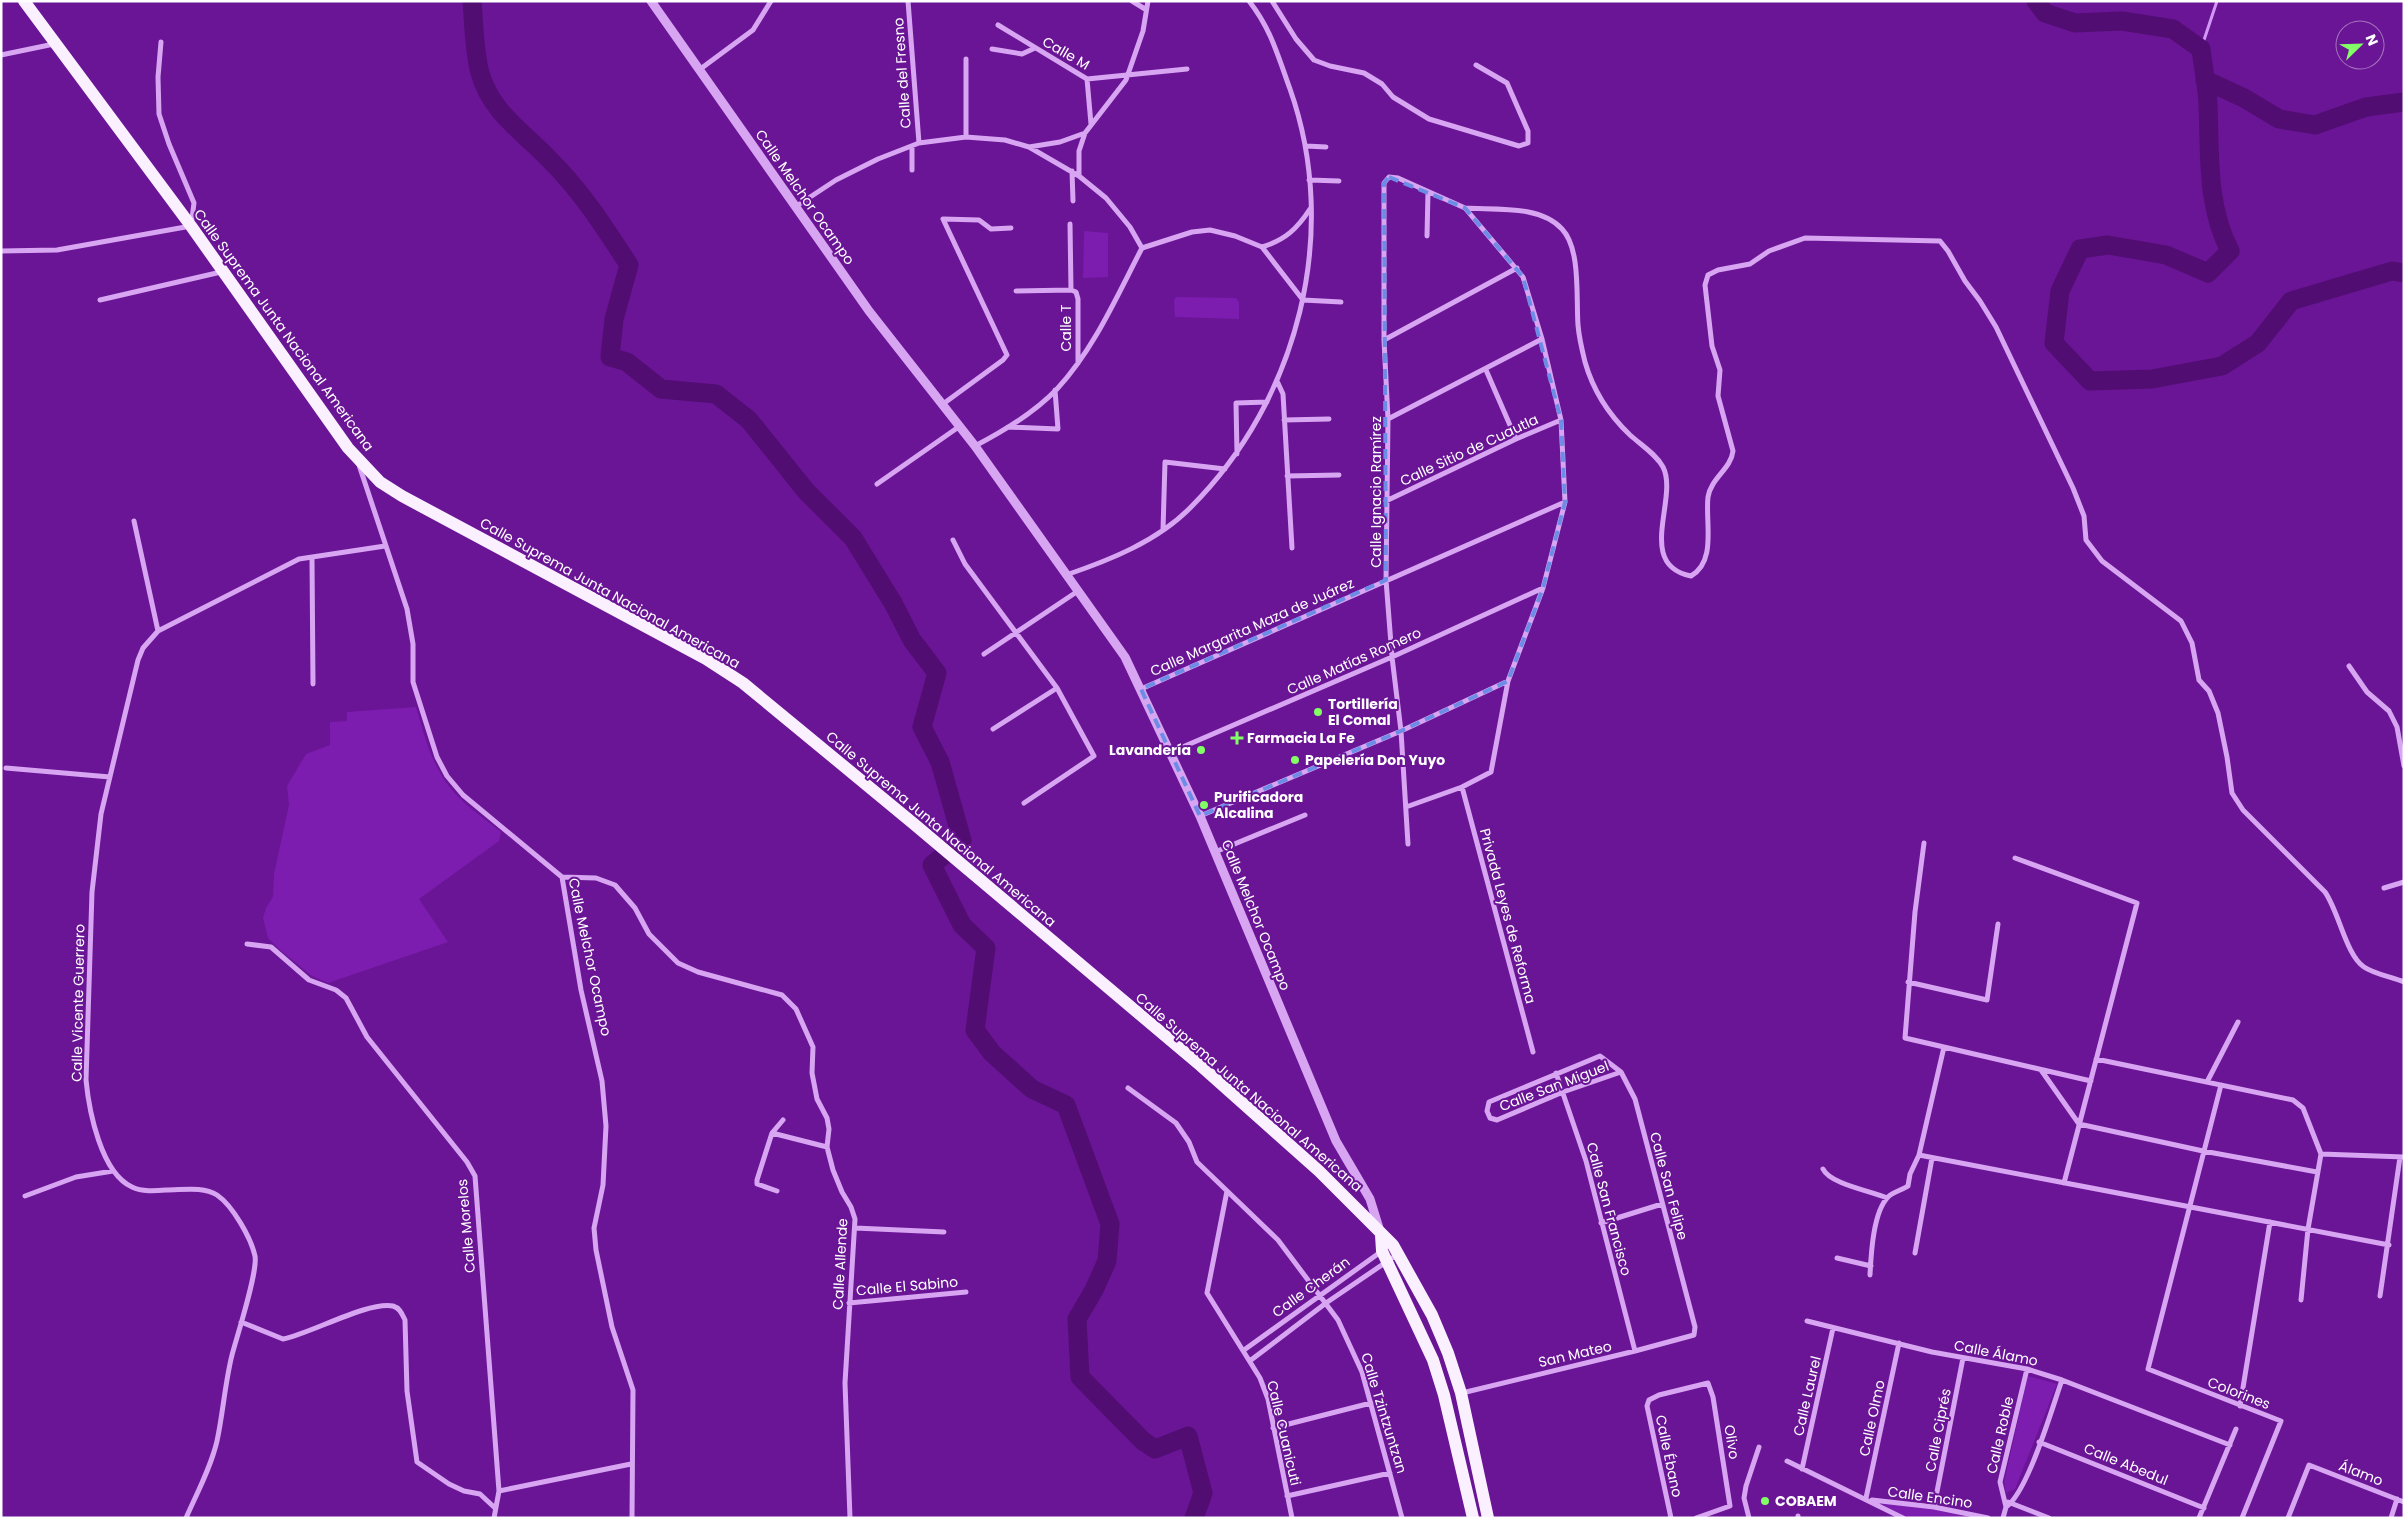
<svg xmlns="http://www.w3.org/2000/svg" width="2405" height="1519" font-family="Poppins,sans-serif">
<rect width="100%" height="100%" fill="#6a1595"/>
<path fill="#7c1daf" d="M 1084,231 L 1108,233 L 1108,277 L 1083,278 Z
M 1176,297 L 1236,298 L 1239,302 L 1239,319 L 1175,317 L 1174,300 Z
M 416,707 C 423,731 429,755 442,776 C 455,799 481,816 501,832 L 499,841 L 419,899 L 448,942 L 328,983 L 312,976 L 279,949 L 268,938 L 263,918 L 266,908 L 273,897 L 274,874 L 289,805 L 287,786 L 306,754 L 330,745 L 330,722 L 347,721 L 347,712 Z
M 2028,1376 L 2057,1384 L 2015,1489 L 2006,1493 L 2004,1482 Z
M 1879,1503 L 1939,1509 L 1971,1518 L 1907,1518 Z"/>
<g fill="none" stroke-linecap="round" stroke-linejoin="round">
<path stroke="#d397f5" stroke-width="3" d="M 2201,49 L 2217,1"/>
<path stroke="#510d72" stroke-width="19" d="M 472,1 C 474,24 474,51 480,73 C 491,112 522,131 548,158 C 580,189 605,228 629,265 L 614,319 L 610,357 L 627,362 L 661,389 L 716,394 L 749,420 L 806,491 L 853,538 L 893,603 L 912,640 L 937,673 L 922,727 L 940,762 L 962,840 L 932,865 L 962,925 L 986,948 L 975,1030 L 992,1053 L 1032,1089 L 1066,1105 L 1110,1224 L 1107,1261 L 1094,1290 L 1077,1319 L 1080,1377 L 1143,1441 L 1155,1449 L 1188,1436 L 1203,1493 L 1194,1518
M 2036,1 L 2045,13 L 2075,23 L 2122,21 L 2173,29 L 2201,49 C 2203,67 2207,85 2208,103 C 2210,152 2206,205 2230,251 L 2208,273 L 2166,255 L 2108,245 L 2080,249 L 2060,291 L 2054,343 L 2090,381 L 2152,379 L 2222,366 L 2258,343 L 2291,301 L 2392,271 L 2404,273
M 2205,80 L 2244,98 L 2279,119 L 2315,125 L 2366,107 L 2404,102"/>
<path stroke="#d7a5f2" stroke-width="5" d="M 908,1 L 919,143
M 1132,1 L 1145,9
M 1272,1 L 1296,39 L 1314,60 L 1330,66 L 1364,73 L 1382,84 L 1393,97 L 1429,119 L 1519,146 L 1528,143 L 1528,131 L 1507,83 L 1476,65
M 998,25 L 1087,79 L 1187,69
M 992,49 L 1022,54 L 1035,48
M 1,55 L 54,44
M 966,59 L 966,137
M 699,70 L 753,30 L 771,1
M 1087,79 L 1091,124
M 1306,146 L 1326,147
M 1029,147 L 1060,142 L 1085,133
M 912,170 L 912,146
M 1072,171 L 1073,201
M 1079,176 L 1079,151 L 1085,133 L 1126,80 L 1143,31 L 1148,1
M 1309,180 L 1339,181
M 795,207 L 836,180 L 878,159 L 919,143 L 966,137 L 1005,140 L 1029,147 L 1079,176 L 1106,198 L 1130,227 L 1142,248
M 1465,208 C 1496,210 1540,205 1562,229 C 1581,249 1576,298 1578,325 C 1579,337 1582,350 1585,362 C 1593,390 1609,415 1630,435 C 1641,445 1656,454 1663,467 C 1679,498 1635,565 1691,576 C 1717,561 1705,522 1708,497 C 1711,478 1731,469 1733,451 L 1718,396 L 1720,370 L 1712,346 L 1705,285 L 1708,275 L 1718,270 L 1750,264 L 1769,251 L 1805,238 L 1940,241 L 1948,251 L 1965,281 L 1980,301 L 1996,327 L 2073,488 L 2084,516 L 2086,540 L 2102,561 L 2181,621 L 2192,643 L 2199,680 L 2209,691 L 2218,713 L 2227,757 L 2232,793 L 2243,810 L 2325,892 C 2339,912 2346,955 2364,967 C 2374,974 2392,977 2404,982
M 1070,224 L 1071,290
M 1427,236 L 1428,192
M 1262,247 C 1285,240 1297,229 1310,209
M 1,251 L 57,250 L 191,226 L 194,203 L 169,144 L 159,114 L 158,77 L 161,42
M 1016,291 L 1071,290 L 1076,292 L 1078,299 L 1078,363
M 100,300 L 221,272
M 1303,300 L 1341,302
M 1384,340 L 1517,268
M 1486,370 L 1516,439
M 1277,381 L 1283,394 L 1292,548
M 943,404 L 1003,360 L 1007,355 L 943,219 L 979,220 L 991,229 L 1011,228
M 1388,419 L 1542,339
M 1284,420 L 1329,419
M 1008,427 L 1058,429 L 1055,390
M 975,446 C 1002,432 1036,411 1057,389 C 1094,349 1117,296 1142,248 L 1192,232 L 1210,230 L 1235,236 L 1262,247 L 1303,300
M 1237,454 L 1236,403 L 1267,402
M 359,465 L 407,609 L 413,644 L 413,682 L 437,757 L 447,776 L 463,795 L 562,877 L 581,990 L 602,1081 L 606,1126 L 603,1185 L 594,1228 L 596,1250 L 612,1327 L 633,1390 L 632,1518
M 1287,476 L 1339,475
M 877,484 L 960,426
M 1386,501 L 1516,439 L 1561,420
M 134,521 L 158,631
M 1163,530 L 1165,462 L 1225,469
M 953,540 L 965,564 L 1057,688 L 1094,756 L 1024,803
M 312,559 L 313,684
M 1066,575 C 1110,560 1158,541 1191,507 C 1298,400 1341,233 1290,89 C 1278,56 1271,29 1249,1
M 984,654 L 1078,591
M 2349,666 L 2367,692 L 2389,711 L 2397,727 L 2404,766
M 1141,689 L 1565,502
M 993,729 L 1057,688
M 1171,752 L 1392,657 L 1543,588
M 6,768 L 110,777
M 1462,787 L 1533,1052
M 1406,807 L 1462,787 L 1491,772 L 1508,681 L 1543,588 L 1565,502 L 1561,420 L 1542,339 L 1523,277 L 1465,208 L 1398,178 L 1389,177 L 1384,183 L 1384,340 L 1388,419 L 1386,580 L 1392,657 L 1401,731 L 1408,844
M 1200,816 L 1401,731 L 1508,681
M 1924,843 L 1915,912 L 1905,1038 L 2091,1081
M 1215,852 L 1305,815
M 2015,858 L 2137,903 L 2064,1183
M 562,877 L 596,878 L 615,885 L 635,908 L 649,934 L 678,963 L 698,972 L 782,995 L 796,1009 L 813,1047 L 812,1073 L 817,1099 L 827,1118 L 829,1129 L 827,1147 L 833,1170 L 842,1192 L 851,1207 L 855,1219 L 845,1383 L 850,1518
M 2384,888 L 2404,882
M 247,944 L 271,947 L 309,980 L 336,990 L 346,998 L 367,1037 L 467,1162 L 475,1176 L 499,1491 L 494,1518
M 1908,982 L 1987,1000 L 1998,924
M 2096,1059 L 2293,1100 L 2303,1108 L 2321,1154 L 2308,1229 L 2301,1300
M 2041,1070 L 2079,1124 L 2203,1151 L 2317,1172
M 1556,1073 L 1586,1161 L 1635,1351
M 2207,1082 L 2238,1022
M 2221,1085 L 2148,1369 L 2281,1421 L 2242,1518
M 1128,1088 L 1176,1123 L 1189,1142 L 1197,1162 L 1278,1240 L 1338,1320 L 1362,1372 L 1402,1518
M 772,1133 L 827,1147
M 2321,1154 L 2404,1157
M 1919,1155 L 2389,1245
M 1823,1169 C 1830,1184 1871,1191 1887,1198
M 777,1191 L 757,1184 L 757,1180 L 772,1133 L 783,1120
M 1227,1191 L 1207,1293 L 1260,1378 L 1268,1399 L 1292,1518
M 25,1196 L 76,1177 L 113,1171
M 1601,1223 L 1662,1204
M 855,1228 L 944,1232
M 1915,1253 L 1932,1158
M 1837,1258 L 1871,1266
M 1870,1275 C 1871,1255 1873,1212 1888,1197 C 1893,1192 1902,1190 1908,1186 L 1910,1174 L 1919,1155 L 1944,1047
M 2380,1296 L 2400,1157
M 849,1303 L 966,1292
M 1807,1321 L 1932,1352 L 2027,1369 L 2062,1380 L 2230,1445
M 241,1322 L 283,1339 C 310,1334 368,1301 393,1306 C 400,1308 402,1314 405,1320 L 407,1391 L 417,1462 L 449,1484 L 464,1491 L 480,1494 L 495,1508
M 1244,1350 L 1382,1251
M 1251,1360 L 1326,1303 L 1398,1254
M 1462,1393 L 1635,1351 L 1694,1335 L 1695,1327 L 1635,1099 L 1621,1072 L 1600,1056 L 1489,1102 L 1487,1111 L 1490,1118 L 1497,1120 L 1563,1092 L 1621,1072
M 2240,1406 L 2270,1222
M 1273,1428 L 1371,1403
M 2039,1442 L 2204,1508
M 1787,1461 L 1903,1518
M 1802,1469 L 1833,1328
M 499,1491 L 631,1464
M 1287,1496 L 1390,1473
M 1866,1498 L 1899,1343
M 1872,1500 L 1934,1507 L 1988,1518
M 2008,1502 L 2049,1518
M 1934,1507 L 1963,1358
M 2006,1507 C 2028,1492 2052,1408 2062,1380
M 1798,1516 L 1798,1518
M 186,1518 C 197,1493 211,1467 217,1441 C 223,1413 225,1383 232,1355 C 237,1336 258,1272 255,1256 C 251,1238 233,1206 217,1195 C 203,1186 183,1190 166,1190 C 155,1191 142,1192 132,1187 C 101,1173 89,1111 86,1080 L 92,892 L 101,814 L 138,660 L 143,648 L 158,631 L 299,559 L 385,546
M 1671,1518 L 1647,1406 L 1649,1400 L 1659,1395 L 1708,1383 L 1713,1397 L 1730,1506 L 1696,1518
M 1749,1518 L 1744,1498 L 1746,1486 L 1759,1447
M 2003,1518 L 2006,1507 L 2000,1482 L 2027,1369
M 2199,1518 L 2236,1429
M 2288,1518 L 2309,1465 L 2404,1502
M 2391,1518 L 2397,1499"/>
<path stroke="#d7a5f2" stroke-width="9" d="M 651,1 L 869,311 L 975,446 L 1125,657 L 1200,816 L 1336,1141 L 1370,1199 L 1379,1228"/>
<path stroke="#fbf0ff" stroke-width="12" d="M 24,1 L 191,226 L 348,448 L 380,482 L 402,496 L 706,659 L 743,683 L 914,824 L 1201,1066 L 1319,1171 L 1393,1245 L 1432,1315 L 1448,1353 L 1461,1393 L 1488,1518
M 1381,1235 L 1382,1251 L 1433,1360 L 1444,1395 L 1473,1518"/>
</g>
<path fill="none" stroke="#6c8ce6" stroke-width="4" stroke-dasharray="10 6" stroke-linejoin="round" d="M 1389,177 L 1465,208 L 1523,277 L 1561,420 L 1565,502 L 1543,588 L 1508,681 L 1401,731 L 1200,816 L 1141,689 L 1386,580 L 1384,183 Z"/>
<g fill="#83ff66" stroke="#6a1595" stroke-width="2">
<circle cx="1318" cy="712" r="5"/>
<path d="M1234.5 730.5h5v5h5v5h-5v5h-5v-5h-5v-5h5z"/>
<circle cx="1201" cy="750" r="5"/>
<circle cx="1295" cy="760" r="5"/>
<circle cx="1204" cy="805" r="5"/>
<circle cx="1765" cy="1501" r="5"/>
</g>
<g text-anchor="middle" stroke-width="4" stroke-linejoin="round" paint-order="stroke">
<g font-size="14" fill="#fff" stroke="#6a1595">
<text transform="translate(1066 53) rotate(30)" y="5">Calle M</text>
<text transform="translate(902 73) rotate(-94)" y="5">Calle del Fresno</text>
<text transform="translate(805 197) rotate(55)" y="5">Calle Melchor Ocampo</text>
<text transform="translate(1066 328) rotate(-90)" y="5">Calle T</text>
<text transform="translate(284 330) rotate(54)" y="5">Calle Suprema Junta Nacional Americana</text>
<text transform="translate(1469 450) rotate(-25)" y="5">Calle Sitio de Cuautla</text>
<text transform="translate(1376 492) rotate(-90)" y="5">Calle Ignacio Ramírez</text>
<text transform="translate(610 593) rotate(29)" y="5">Calle Suprema Junta Nacional Americana</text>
<text transform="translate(1252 627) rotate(-24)" y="5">Calle Margarita Maza de Juárez</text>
<text transform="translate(1354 661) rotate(-24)" y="5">Calle Matías Romero</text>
<text transform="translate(941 829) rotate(40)" y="5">Calle Suprema Junta Nacional Americana</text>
<text transform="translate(1256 915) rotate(68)" y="5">Calle Melchor Ocampo</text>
<text transform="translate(1508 916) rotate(75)" y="5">Privada Leyes de Reforma</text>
<text transform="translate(590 957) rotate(78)" y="5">Calle Melchor Ocampo</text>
<text transform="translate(78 1003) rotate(-89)" y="5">Calle Vicente Guerrero</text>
<text transform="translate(1554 1086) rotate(-21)" y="5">Calle San Miguel</text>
<text transform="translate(1249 1092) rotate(41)" y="5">Calle Suprema Junta Nacional Americana</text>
<text transform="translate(1669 1186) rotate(75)" y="5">Calle San Felipe</text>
<text transform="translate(1609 1209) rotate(75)" y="5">Calle San Francisco</text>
<text transform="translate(466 1226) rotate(-95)" y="5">Calle Morelos</text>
<text transform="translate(840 1264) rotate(-87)" y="5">Calle Allende</text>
<text transform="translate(907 1286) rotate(-5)" y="5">Calle El Sabino</text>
<text transform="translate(1311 1287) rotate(-36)" y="5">Calle Cherán</text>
<text transform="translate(1996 1353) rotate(11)" y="5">Calle Álamo</text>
<text transform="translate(1575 1354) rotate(-13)" y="5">San Mateo</text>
<text transform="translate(2239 1393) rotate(21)" y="5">Colorines</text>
<text transform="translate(1807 1396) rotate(-77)" y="5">Calle Laurel</text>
<text transform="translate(1384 1413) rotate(73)" y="5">Calle Tzintzuntzan</text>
<text transform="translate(1872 1418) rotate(-78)" y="5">Calle Olmo</text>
<text transform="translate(1938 1430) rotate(-79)" y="5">Calle Ciprés</text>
<text transform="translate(1284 1433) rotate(77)" y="5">Calle Cuanicuti</text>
<text transform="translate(2000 1435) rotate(-77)" y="5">Calle Roble</text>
<text transform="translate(1732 1442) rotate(81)" y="5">Olivo</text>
<text transform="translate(1669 1456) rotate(78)" y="5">Calle Ébano</text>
<text transform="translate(2126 1464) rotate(22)" y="5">Calle Abedul</text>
<text transform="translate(2361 1473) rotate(21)" y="5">Álamo</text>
<text transform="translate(1930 1497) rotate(8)" y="5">Calle Encino</text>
</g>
<g font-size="14" font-weight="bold" fill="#fff" stroke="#6a1595" text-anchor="start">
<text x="1328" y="709">Tortillería<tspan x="1328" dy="16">El Comal</tspan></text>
<text x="1247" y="743">Farmacia La Fe</text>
<text x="1191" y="755" text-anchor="end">Lavandería</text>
<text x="1305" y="765">Papelería Don Yuyo</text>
<text x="1214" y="802">Purificadora<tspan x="1214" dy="16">Alcalina</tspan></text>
<text x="1775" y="1506">COBAEM</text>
</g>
</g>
<rect width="2405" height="1519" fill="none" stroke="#ffffff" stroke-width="5"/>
<g transform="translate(2360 45) rotate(67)"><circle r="24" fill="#6a1595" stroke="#a673bf"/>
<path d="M0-4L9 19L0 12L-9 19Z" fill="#83ff66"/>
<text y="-8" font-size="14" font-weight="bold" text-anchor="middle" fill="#ffffff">N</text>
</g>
</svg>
